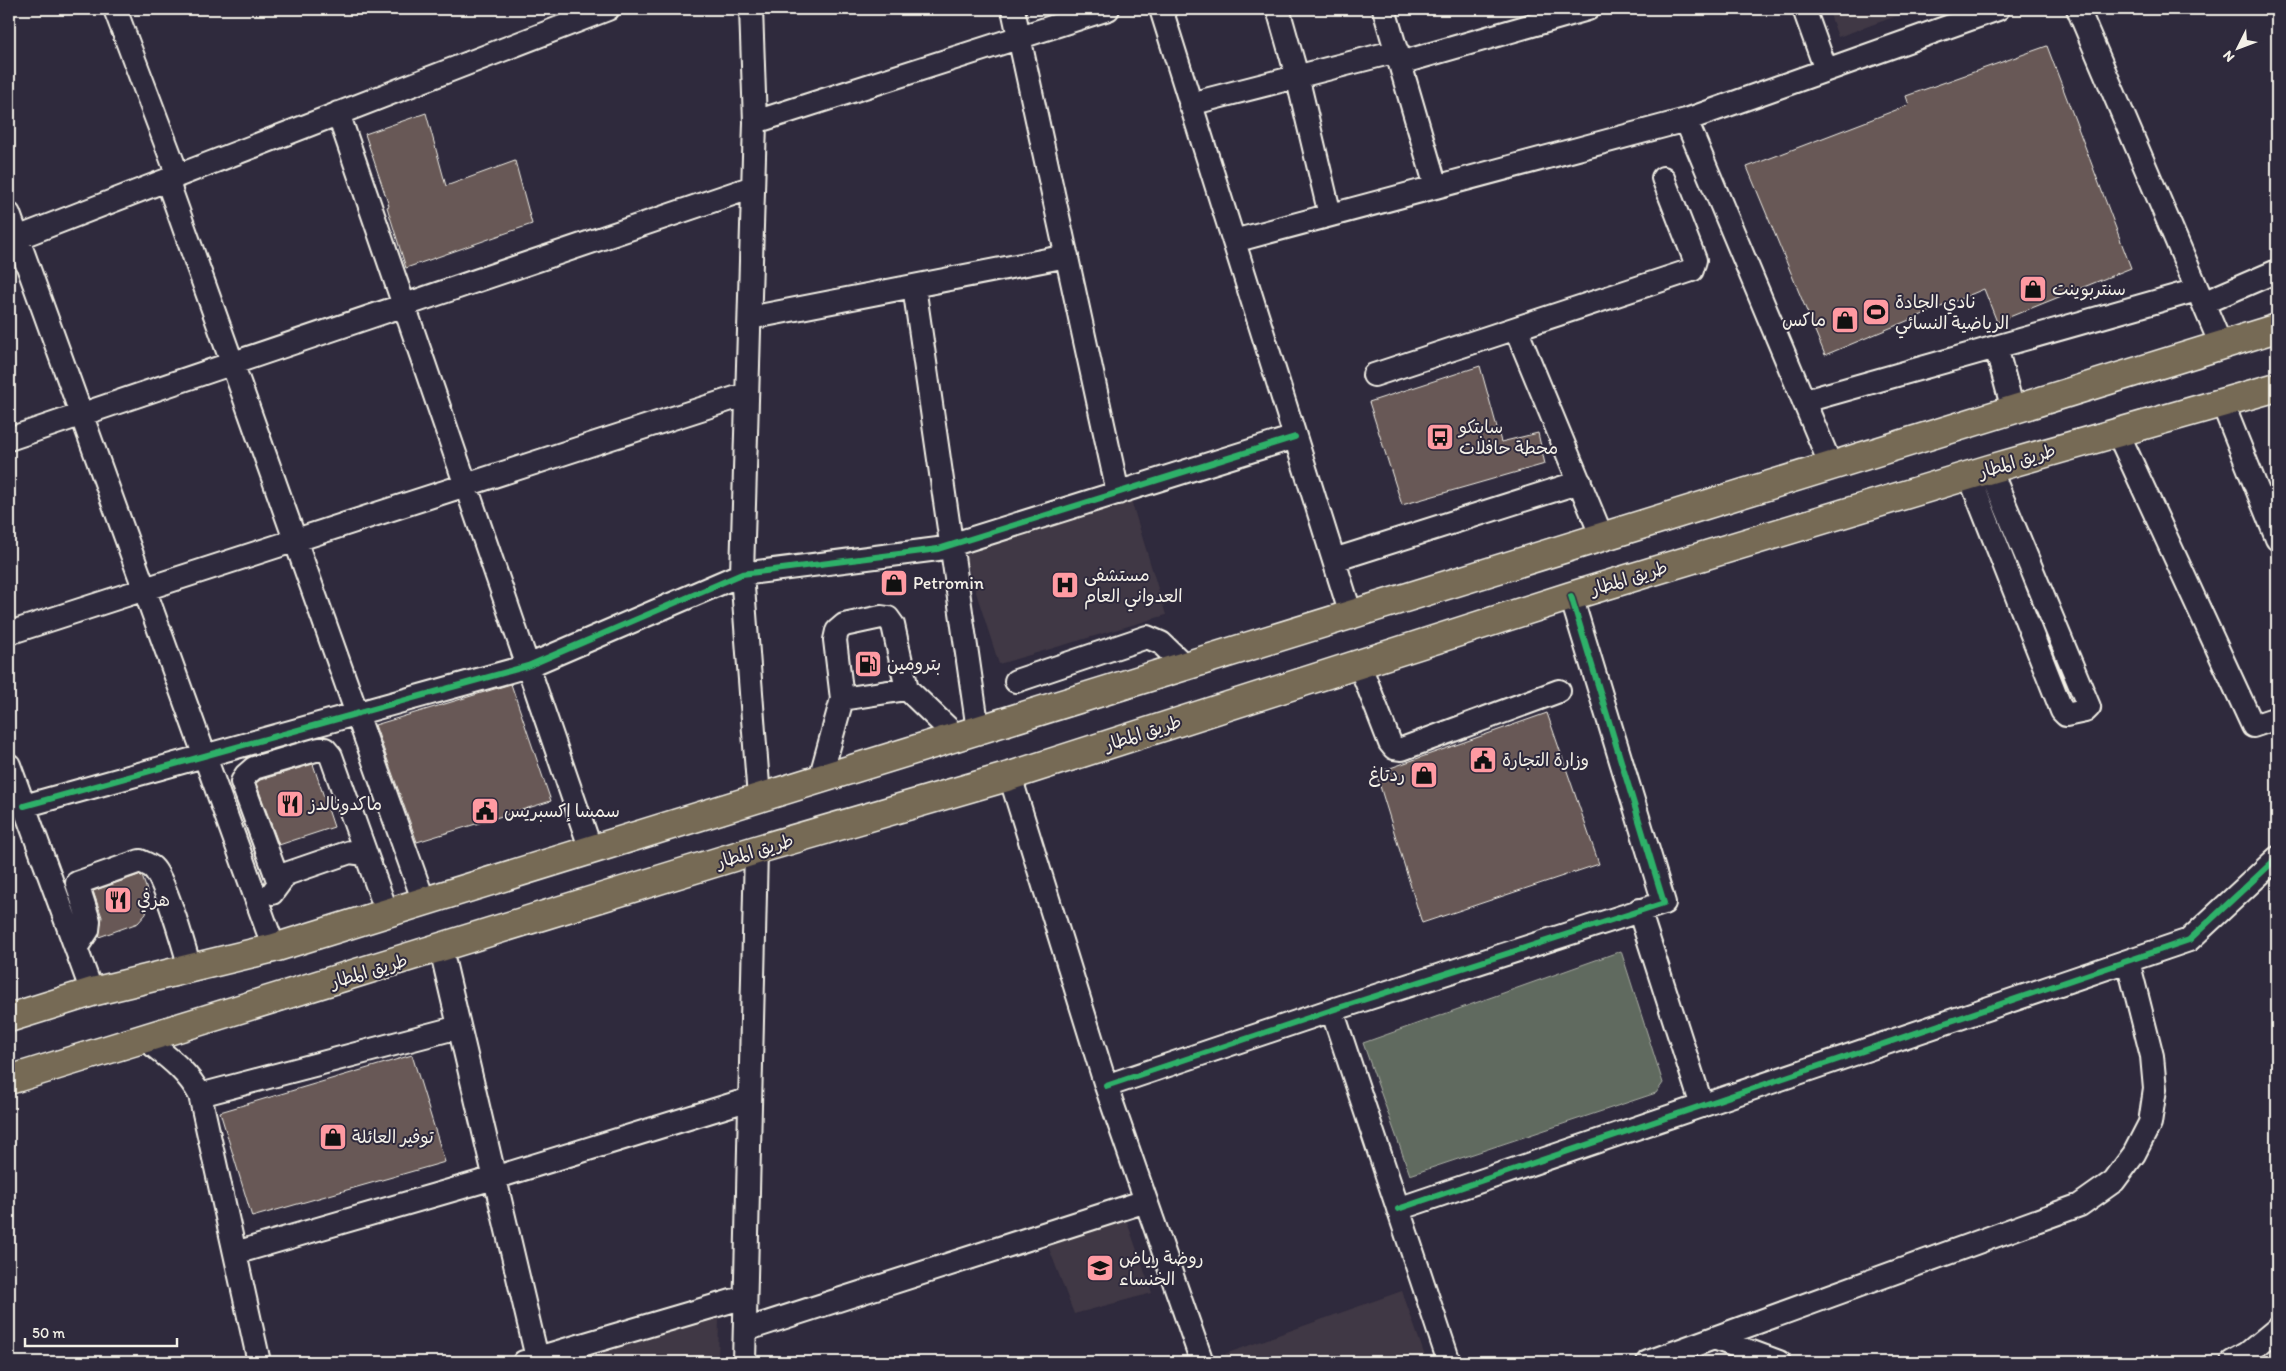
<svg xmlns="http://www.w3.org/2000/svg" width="2286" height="1371" font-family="Itim,'Playpen Sans Arabic',sans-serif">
<rect width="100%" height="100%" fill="#2f2a3d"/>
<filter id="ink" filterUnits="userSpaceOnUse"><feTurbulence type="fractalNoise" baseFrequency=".02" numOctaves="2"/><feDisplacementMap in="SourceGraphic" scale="10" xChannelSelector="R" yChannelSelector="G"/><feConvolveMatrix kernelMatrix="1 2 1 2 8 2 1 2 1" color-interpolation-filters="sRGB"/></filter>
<g filter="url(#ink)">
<path fill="#403844" d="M 1828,9 L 1916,9 L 1838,37 Z
M 1131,500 L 1166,615 L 999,664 L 964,555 Z
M 1126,1219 L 1152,1293 L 1074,1314 L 1047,1243 Z
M 1402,1291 L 1427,1362 L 1228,1362 L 1225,1354 Z
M 719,1319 L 718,1362 L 572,1362 L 698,1321 Z"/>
<path fill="#616b5f" stroke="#aaaea4" d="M 1621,951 L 1663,1083 L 1656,1093 L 1410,1175 L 1363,1043 Z"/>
<path fill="#675956" stroke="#f4f1e8" d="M 2047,46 L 2131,268 L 1997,322 L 1984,289 L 1825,355 L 1747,167 L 1909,105 L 1906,96 Z
M 426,113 L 446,186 L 515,161 L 532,224 L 406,268 L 387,207 L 389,206 L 365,134 Z
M 1480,366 L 1501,442 L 1538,433 L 1545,464 L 1402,505 L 1369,402 Z
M 511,684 L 551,801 L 417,842 L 375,725 Z
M 1547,713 L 1599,864 L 1422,923 L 1376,773 Z
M 313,764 L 334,827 L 279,845 L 256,783 L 260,780 Z
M 139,875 L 142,876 L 149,896 L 146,914 L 138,923 L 99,937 L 102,917 L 93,891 Z
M 412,1055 L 445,1162 L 252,1217 L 220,1112 Z"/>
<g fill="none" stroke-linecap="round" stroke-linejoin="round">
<g stroke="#f4f1e8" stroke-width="26">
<path id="minor" d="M 115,9 L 178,176
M 751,9 L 755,122 L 742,574 L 759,798
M 1013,9 L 1118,493
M 1161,9 L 1351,615
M 1278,9 L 1297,76 L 1330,215
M 1384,9 L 1436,187
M 1804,9 L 1826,70
M 2078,9 L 2221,345
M 1400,63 L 1588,9
M 1190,104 L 1397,51
M 338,113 L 591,850
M 1686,120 L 1831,466
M 755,122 L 1108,9
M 167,180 L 424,902
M 9,214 L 274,948
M 17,238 L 608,9
M 1234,241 L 1686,120 L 1998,9
M 914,286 L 978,730
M 2203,303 L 2277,271
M 750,318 L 1067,256
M 1516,329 L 1602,537
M 1996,347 L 2013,410
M 1374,375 L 1692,270 L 1695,260 L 1663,178
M 1805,401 L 2197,290
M 2222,402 L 2277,539
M 2117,431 L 2253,726 L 2277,718
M 9,439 L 753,187
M 1969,475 L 2062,711 L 2066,715 L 2085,711 L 2089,707 L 1990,469
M 1334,560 L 1580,482
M 9,633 L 747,394
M 1359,663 L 1390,743 L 1394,748 L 1402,749 L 1559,691
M 1016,681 L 1147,637 L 1161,643 L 1185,666
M 842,699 L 835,640 L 837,631 L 844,625 L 881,617 L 888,618 L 893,625 L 907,689
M 9,765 L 92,992
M 1010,776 L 1106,1086 L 1202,1362
M 820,779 L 842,699 L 907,689 L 957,737
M 24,806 L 528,666 L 742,574 L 938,549 L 1295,437
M 279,883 L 242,782 L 246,775 L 254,768 L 319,749 L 325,749 L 331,756 L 387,913
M 272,893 L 286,874 L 350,852 L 365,854
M 1639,910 L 1702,1106
M 76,948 L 88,930 L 89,921 L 77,883 L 140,861 C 144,863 150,865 153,868 C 165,879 185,950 190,968
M 441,949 L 538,1362
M 1332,1010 L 1449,1362
M 145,1039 C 166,1056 187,1070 200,1095 L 259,1362
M 1106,1086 L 1332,1010 L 1664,903 L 1571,596
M 200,1095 L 459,1027
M 1398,1209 L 2189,940 L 2277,858
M 235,1253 L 494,1178 L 750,1099
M 745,1330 L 1146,1201
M 1714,1338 L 1779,1362
M 524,1362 L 745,1297
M 744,1362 L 756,850
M 1648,1362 L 2080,1205 L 2114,1181 L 2134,1154 L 2150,1123 L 2155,1089 L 2152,1056 L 2128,961
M 2232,1362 L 2248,1353 L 2277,1329"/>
</g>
<g stroke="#f4f1e8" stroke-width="31">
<path id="major" d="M 9,1018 L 92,992 L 274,948 L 2277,328
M 9,1080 L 756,850 L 1010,776 L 1571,596 L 1990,469 L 2277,387"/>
</g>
<use href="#minor" stroke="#2f2a3d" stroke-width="22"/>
<use href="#major" stroke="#766a54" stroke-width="28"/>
<g stroke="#2f2a3d" stroke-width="9">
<path id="cycleway" d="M 24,806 L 528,666 L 742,574 L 938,549 L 1295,437
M 1106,1086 L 1332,1010 L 1664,903 L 1571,596
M 1398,1209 L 2189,940 L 2277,858"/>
</g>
<use href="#cycleway" stroke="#2db169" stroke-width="6"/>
</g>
</g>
<defs>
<g id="shop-square" transform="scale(1.4375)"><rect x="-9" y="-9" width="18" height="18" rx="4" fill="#ff9aa2" stroke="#2f2a3d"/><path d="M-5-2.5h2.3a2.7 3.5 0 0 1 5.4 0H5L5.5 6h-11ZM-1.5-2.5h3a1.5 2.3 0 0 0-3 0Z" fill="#111"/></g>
<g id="stadium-square" transform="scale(1.4375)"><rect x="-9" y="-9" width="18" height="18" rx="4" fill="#ff9aa2" stroke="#2f2a3d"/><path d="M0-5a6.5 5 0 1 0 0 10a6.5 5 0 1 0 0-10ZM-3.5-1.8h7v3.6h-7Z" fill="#111"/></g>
<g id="bus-square" transform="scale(1.4375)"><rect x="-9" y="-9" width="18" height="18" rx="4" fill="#ff9aa2" stroke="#2f2a3d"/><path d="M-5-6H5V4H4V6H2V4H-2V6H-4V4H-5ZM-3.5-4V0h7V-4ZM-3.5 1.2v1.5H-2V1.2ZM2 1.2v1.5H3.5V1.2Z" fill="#111"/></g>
<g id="hospital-square" transform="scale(1.4375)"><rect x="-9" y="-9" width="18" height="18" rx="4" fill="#ff9aa2" stroke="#2f2a3d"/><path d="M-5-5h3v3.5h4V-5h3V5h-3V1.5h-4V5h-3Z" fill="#111"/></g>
<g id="fuel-square" transform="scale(1.4375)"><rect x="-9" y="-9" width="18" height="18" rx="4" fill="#ff9aa2" stroke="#2f2a3d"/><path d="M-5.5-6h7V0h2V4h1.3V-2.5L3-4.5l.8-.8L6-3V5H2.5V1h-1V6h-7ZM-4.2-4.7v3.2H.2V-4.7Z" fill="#111"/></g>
<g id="civic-square" transform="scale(1.4375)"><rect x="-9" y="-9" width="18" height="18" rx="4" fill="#ff9aa2" stroke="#2f2a3d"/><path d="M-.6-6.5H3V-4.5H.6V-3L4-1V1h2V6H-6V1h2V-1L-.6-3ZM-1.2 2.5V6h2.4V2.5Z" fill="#111"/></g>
<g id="restaurant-square" transform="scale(1.4375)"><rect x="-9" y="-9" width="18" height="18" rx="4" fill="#ff9aa2" stroke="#2f2a3d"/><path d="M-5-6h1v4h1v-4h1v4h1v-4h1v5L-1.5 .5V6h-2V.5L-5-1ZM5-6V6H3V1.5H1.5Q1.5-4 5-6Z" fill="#111"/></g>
<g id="school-square" transform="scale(1.4375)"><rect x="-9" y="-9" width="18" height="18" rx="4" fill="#ff9aa2" stroke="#2f2a3d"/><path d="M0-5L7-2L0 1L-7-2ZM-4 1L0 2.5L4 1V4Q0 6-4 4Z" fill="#111"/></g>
</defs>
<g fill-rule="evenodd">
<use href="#shop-square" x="2033" y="289"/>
<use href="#stadium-square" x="1876" y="312"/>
<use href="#shop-square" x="1845" y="320"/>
<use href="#bus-square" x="1440" y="437"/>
<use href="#shop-square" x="894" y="583"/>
<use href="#hospital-square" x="1065" y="585"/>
<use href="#fuel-square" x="868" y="664"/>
<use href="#civic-square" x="1483" y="760"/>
<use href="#shop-square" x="1424" y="775"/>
<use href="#restaurant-square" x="290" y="804"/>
<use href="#civic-square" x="485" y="811"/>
<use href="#restaurant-square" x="118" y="900"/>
<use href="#shop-square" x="333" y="1137"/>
<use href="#school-square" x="1100" y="1268"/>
</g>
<g text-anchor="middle" stroke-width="4" stroke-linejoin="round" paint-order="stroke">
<g font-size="18" fill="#f4f1e8" stroke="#2f2a3d" text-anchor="start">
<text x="2052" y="295">سنتربوينت</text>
<text x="1895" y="308">نادي الجادة<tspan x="1895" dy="21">الرياضية النسائي</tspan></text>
<text x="1826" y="326" text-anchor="end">ماكس</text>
<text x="1459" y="433">سابتكو<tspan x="1459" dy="21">محطة حافلات</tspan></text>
<text x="1084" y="581">مستشفى<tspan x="1084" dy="21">العدواني العام</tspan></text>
<text x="913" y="589">Petromin</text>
<text x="887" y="670">بترومين</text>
<text x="1502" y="766">وزارة التجارة</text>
<text x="1405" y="781" text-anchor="end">ردتاغ</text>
<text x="309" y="810">ماكدونالدز</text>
<text x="504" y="817">سمسا إكسبريس</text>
<text x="137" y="906">هرفي</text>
<text x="352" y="1143">توفير العائلة</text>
<text x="1119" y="1264">روضة رياض<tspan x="1119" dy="21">الخنساء</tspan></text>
</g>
<g font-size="18" fill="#f4f1e8" stroke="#2f2a3d">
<text transform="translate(2017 461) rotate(-17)" y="6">طريق المطار</text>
<text transform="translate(1629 578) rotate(-17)" y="6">طريق المطار</text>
<text transform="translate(1143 733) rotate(-18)" y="6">طريق المطار</text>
<text transform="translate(755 851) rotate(-17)" y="6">طريق المطار</text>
<text transform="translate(369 971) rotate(-17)" y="6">طريق المطار</text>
</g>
</g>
<rect width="2286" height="1371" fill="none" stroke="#2f2a3d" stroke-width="30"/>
<rect x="15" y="15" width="2256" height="1341" fill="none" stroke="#f4f1e8" stroke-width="2" filter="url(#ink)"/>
<g transform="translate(2238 48) rotate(228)" stroke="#2f2a3d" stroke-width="4" paint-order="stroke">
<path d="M0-4L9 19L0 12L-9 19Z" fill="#f4f1e8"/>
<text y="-8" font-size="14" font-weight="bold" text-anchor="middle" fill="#f4f1e8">N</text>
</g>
<path d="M25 1338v8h152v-8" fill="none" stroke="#f4f1e8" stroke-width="2.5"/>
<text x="32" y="1338" font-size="15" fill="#f4f1e8" stroke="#2f2a3d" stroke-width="4" paint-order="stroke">50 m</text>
</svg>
